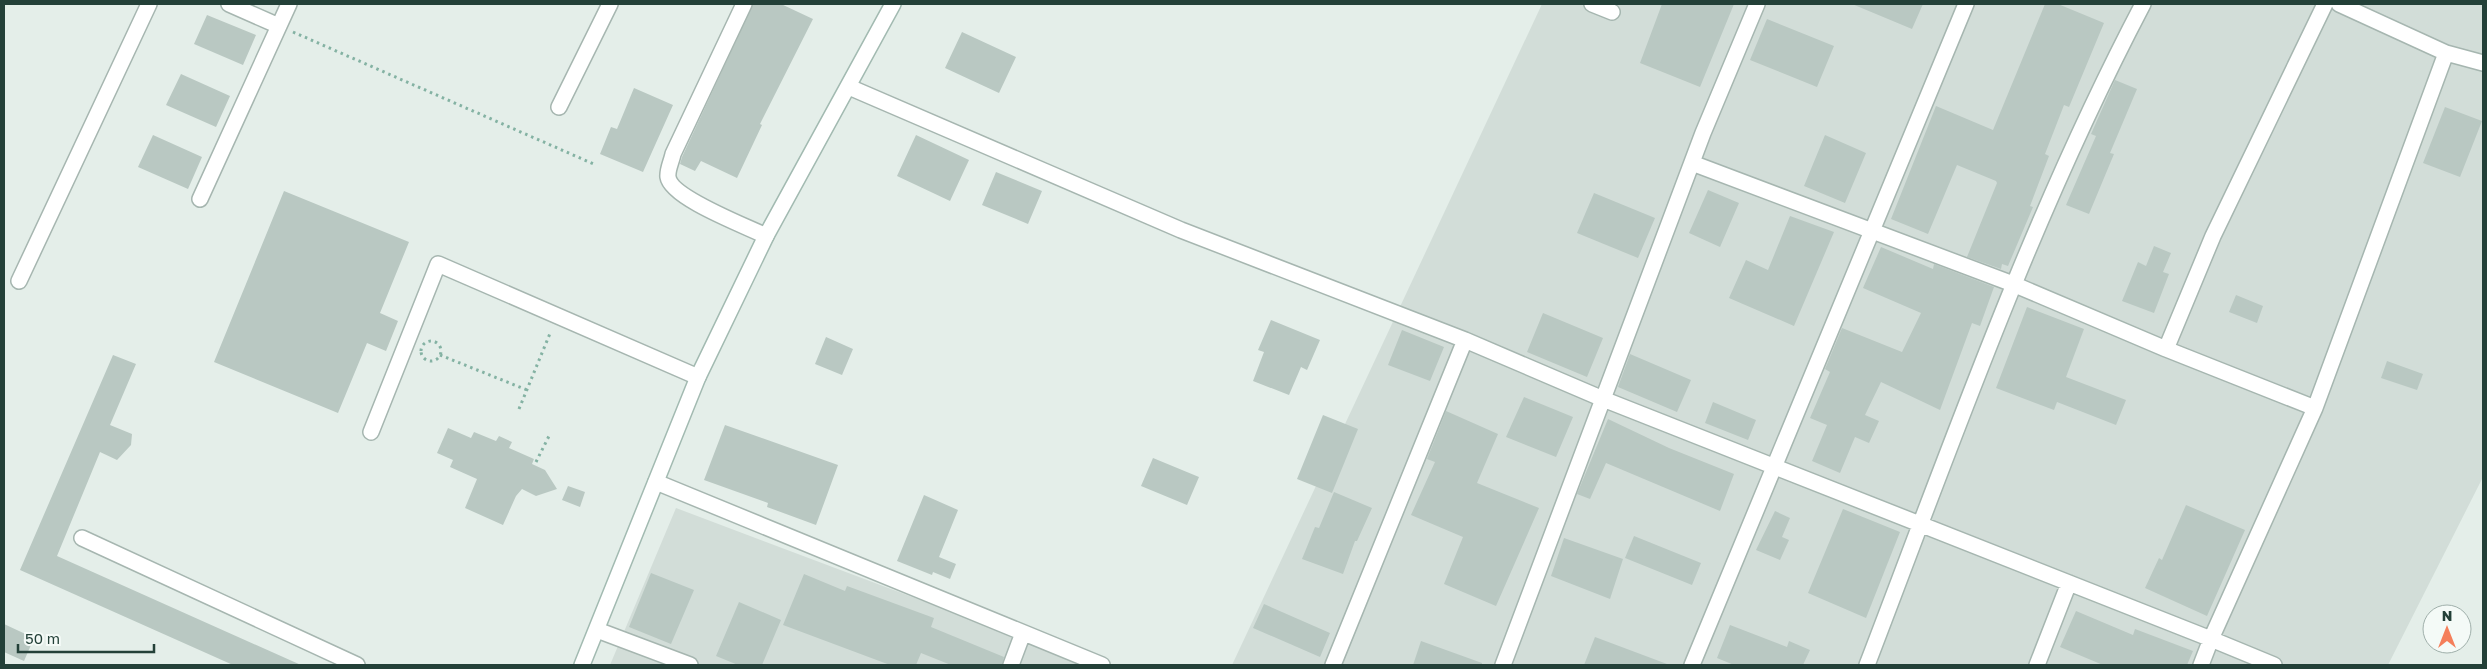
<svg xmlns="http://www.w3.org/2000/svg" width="2487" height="669" font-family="'Golos Text',sans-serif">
<rect width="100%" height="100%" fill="#e4eee9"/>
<path fill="#d2ddd8" d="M 1542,4 L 2483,4 L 2483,477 L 2388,665 L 1232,665 Z
M 676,508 L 1093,665 L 610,665 Z"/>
<path fill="#b9c8c2" d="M 753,4 L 781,4 L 813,19 L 760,124 L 762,125 L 737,178 L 701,161 L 695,171 L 680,164 L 682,157 Z
M 1662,4 L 1734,4 L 1700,87 L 1640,63 Z
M 1852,4 L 1923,4 L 1912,29 Z
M 2045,4 L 2058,4 L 2104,23 L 2069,107 L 2064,105 L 2045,154 L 2049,156 L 2030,206 L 2033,207 L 2008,266 L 2002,264 L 2001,269 L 1967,257 L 1997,183 L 1996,181 L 1957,165 L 1928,234 L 1891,219 L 1936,106 L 1993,130 Z
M 207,15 L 256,35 L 243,65 L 194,44 Z
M 1767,19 L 1834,46 L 1817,87 L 1750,60 Z
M 962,32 L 1016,57 L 999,93 L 945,68 Z
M 181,74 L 230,96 L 216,127 L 166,105 Z
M 2115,80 L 2137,89 L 2110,153 L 2114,154 L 2089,214 L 2066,205 L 2096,136 L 2091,134 Z
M 634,88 L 673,105 L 643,172 L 600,154 L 611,127 L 617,129 Z
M 2445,107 L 2482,121 L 2460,177 L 2423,163 Z
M 153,135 L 202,157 L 188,189 L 138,167 Z
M 916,135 L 969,160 L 950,201 L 897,176 Z
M 1825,135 L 1866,153 L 1845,203 L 1804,186 Z
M 996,172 L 1042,191 L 1028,224 L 982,205 Z
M 1708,190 L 1739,203 L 1720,247 L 1689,233 Z
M 284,191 L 409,242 L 380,313 L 398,321 L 386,351 L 367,343 L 338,413 L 214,362 Z
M 1594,193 L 1655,218 L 1638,258 L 1577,233 Z
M 1790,216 L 1834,232 L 1794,326 L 1729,298 L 1746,260 L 1768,270 Z
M 2154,246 L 2171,253 L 2163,272 L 2169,274 L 2154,313 L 2122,301 L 2138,262 L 2146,266 Z
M 1881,247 L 1933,269 L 1934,264 L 1994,287 L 1980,326 L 1972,323 L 1940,410 L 1881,382 L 1865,415 L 1879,421 L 1869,443 L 1855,437 L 1840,473 L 1812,461 L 1827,425 L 1810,418 L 1830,372 L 1825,369 L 1842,328 L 1902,352 L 1921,313 L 1863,288 Z
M 2236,295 L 2263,306 L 2257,323 L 2229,312 Z
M 2027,307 L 2084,329 L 2066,377 L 2126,400 L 2116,425 L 2057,402 L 2054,410 L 1996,388 Z
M 1543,313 L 1603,338 L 1587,377 L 1527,352 Z
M 1271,320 L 1320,340 L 1307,370 L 1301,367 L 1289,395 L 1253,381 L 1264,352 L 1258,350 Z
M 1402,330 L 1444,347 L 1430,381 L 1388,365 Z
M 826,337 L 853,349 L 842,375 L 815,364 Z
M 1630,354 L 1691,380 L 1677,412 L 1618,387 Z
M 113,355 L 136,364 L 110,425 L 132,434 L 131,445 L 117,460 L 100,452 L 57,556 L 301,665 L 233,665 L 20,570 Z
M 2387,361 L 2423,374 L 2417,390 L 2381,378 Z
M 1524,397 L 1573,417 L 1556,457 L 1506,437 Z
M 1713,402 L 1756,420 L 1748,440 L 1705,423 Z
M 1446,411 L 1498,434 L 1477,483 L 1539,508 L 1496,606 L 1444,584 L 1463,537 L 1411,515 L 1435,462 L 1427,459 Z
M 1323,415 L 1358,429 L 1332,493 L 1297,479 Z
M 1608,419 L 1669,448 L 1734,474 L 1720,511 L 1606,463 L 1590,499 L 1577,494 Z
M 725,425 L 838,465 L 816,525 L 767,507 L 768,503 L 704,480 Z
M 448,428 L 471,438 L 474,432 L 496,441 L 499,436 L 512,442 L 509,448 L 534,459 L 532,464 L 545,470 L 557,489 L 536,496 L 522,489 L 516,496 L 503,525 L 465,508 L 477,479 L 450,467 L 453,460 L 437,453 Z
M 1153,458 L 1199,477 L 1187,505 L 1141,486 Z
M 568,486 L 585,492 L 580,507 L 562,500 Z
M 1334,492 L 1372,508 L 1357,541 L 1355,541 L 1343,574 L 1302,559 L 1315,527 L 1319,528 Z
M 924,495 L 958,510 L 939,557 L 956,564 L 950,579 L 933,572 L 932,575 L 897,561 Z
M 2186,505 L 2245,530 L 2207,616 L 2145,588 L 2159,558 L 2162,560 Z
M 1843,509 L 1900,532 L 1866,618 L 1808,593 Z
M 1775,511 L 1790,518 L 1782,537 L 1789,540 L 1780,560 L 1756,550 Z
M 1634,536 L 1701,563 L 1692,585 L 1625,558 Z
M 1564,538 L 1623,559 L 1610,599 L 1551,576 Z
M 651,573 L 694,590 L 671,644 L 629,627 Z
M 804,574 L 845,591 L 847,586 L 934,618 L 931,627 L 1004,657 L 1002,665 L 951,665 L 921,653 L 916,665 L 890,665 L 783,625 Z
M 739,602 L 781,620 L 762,665 L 738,665 L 716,656 Z
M 1264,604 L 1330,633 L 1320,657 L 1253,628 Z
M 2076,611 L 2133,635 L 2135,629 L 2193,651 L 2187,665 L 2103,665 L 2060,647 Z
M 4,624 L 34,638 L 24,661 L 4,652 Z
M 1730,625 L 1787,647 L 1789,641 L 1810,650 L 1803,665 L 1734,665 L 1717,658 Z
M 1595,637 L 1667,664 L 1666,665 L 1584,665 Z
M 1421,641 L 1482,663 L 1482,665 L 1413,665 Z"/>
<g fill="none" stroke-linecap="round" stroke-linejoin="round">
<g stroke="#a6b6b0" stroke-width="18">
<path id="street" d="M 229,4 L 279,26
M 744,4 L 673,154 C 672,160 667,170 668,177 C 671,198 746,226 766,236
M 1592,4 L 1612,12
M 2339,4 L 2446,53
M 849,87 L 1181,230 L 1465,340
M 559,107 L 610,4
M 1692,163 L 2013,284 L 2166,349 L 2315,408 L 2446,53 L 2483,63
M 200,199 L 289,4
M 19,281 L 149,4
M 2166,349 L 2213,236 L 2325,4
M 371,432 L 438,264 L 698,377
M 656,482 L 1102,665
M 82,538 L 357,665
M 597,630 L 690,665
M 1011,665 L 1023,633
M 1333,665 L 1465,340 L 1603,399 L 2211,639 L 2201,665
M 1503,665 L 1703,133 L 1757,4
M 1692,665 L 1966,4
M 1867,665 C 1952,443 2032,215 2143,4
M 2037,665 L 2069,583
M 2274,665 L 2211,639 L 2315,408"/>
</g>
<g stroke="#a2bab1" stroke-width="18">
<path id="secondary" d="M 582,665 L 698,377 L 766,236 L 893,4"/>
</g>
<path stroke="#84b2a3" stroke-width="3" stroke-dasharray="2.5 4" stroke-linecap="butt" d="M 293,32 L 596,165
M421 351a10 10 0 1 1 20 0a10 10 0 1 1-20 0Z
M 440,355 L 527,390
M 519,409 L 551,331
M 536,462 L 549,436"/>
<use href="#street" stroke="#fff" stroke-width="15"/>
<use href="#secondary" stroke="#fff" stroke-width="15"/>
</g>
<rect width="2487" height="669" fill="none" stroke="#234038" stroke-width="10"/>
<g transform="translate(2447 629)"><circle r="24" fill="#f4faf7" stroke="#a0b0ab"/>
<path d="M0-4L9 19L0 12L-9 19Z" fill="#f47f5b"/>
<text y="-8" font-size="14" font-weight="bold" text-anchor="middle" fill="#234038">N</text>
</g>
<path d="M18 644v8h136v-8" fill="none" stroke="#234038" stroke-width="2.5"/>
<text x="25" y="644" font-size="15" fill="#234038" stroke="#f4faf7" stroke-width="4" paint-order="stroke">50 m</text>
</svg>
